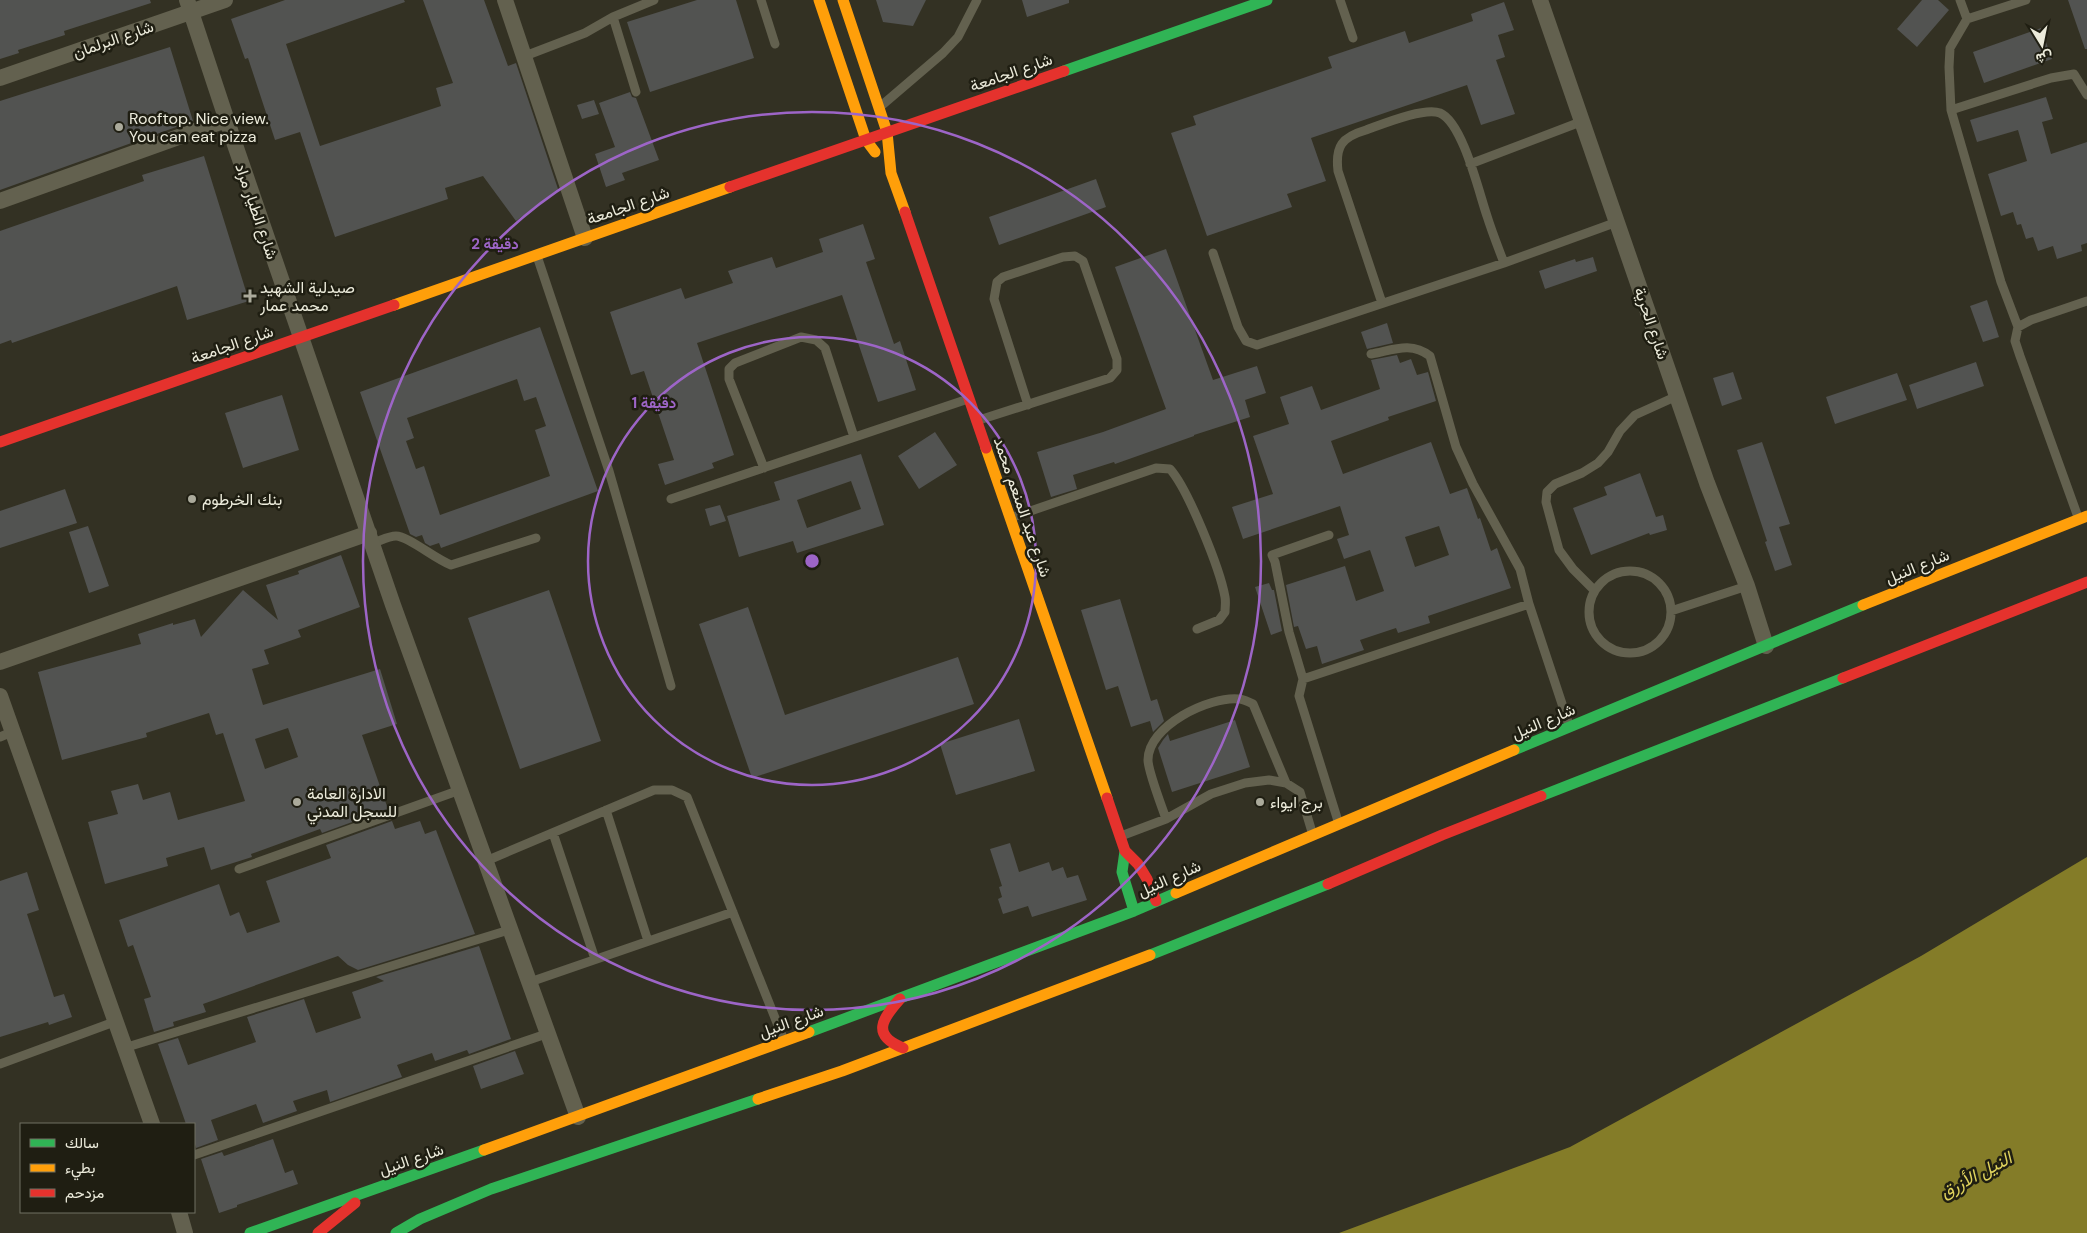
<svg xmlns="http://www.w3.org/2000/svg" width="2087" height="1233" font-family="'DM Sans',Vazirmatn,sans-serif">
<rect width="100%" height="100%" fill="#333123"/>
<path fill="#847c28" d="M 2087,857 L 2087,1233 L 1339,1233 L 1570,1147 L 1921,956 Z"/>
<path fill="#525351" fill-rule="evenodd" d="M 0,0 L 150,0 L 151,3 L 64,31 L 65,35 L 18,50 L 19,53 L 0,59 Z
M 285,0 L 404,0 L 405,2 L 286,44 L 320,146 L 441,106 L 436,88 L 453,83 L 423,0 L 484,0 L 508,66 L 516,63 L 558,189 L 516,221 L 483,176 L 445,188 L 448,199 L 335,237 L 300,132 L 275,140 L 248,58 L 245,59 L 231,19 Z
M 697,0 L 736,0 L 754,58 L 650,92 L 627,22 Z
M 876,0 L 926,0 L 913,26 L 883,22 Z
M 1022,0 L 1069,0 L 1069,3 L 1027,17 Z
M 1922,0 L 1938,0 L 1949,10 L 1917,47 L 1897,29 Z
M 2068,0 L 2087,0 L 2087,49 L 2085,49 Z
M 1504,2 L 1514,30 L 1498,35 L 1505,57 L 1496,60 L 1515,114 L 1481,125 L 1467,85 L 1311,138 L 1326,181 L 1287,194 L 1292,207 L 1207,236 L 1171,133 L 1196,125 L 1193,116 L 1332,68 L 1328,57 L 1405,31 L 1409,43 L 1473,21 L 1471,14 Z
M 2041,28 L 2052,59 L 1984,83 L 1973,52 Z
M 170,47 L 193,121 L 0,190 L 0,101 Z
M 630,92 L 632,97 L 636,98 L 659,160 L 622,173 L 625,180 L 606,187 L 595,154 L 615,147 L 599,103 Z
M 2046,97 L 2053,119 L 2042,122 L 2051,154 L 2087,142 L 2087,243 L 2081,245 L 2082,251 L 2057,259 L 2053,246 L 2038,251 L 2033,237 L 2026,239 L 2021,224 L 2017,225 L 2013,212 L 2001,216 L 1988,174 L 2027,161 L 2018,130 L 1977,142 L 1970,120 Z
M 594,100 L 599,114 L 582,119 L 577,105 Z
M 204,156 L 249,301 L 187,320 L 177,286 L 12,343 L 11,340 L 0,344 L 0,231 L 144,181 L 142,175 Z
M 1096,179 L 1106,207 L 999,245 L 989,217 Z
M 863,224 L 875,259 L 866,262 L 894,344 L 900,341 L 916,390 L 878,402 L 842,295 L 697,343 L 734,455 L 712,463 L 714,468 L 665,485 L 658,464 L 674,460 L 644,371 L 631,375 L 610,312 L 681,288 L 685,299 L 733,283 L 728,271 L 772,257 L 776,268 L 823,252 L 819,239 Z
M 1166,249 L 1213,380 L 1257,366 L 1266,393 L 1245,400 L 1250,417 L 1194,435 L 1194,436 L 1115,464 L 1114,462 L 1073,475 L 1077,489 L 1051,497 L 1037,452 L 1103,432 L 1166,409 L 1115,267 Z
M 1593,257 L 1597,271 L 1545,289 L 1539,271 L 1575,259 L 1576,262 Z
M 1987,300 L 1999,337 L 1983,342 L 1970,306 Z
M 1387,323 L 1393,343 L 1367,349 L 1361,332 Z
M 540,327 L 598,491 L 441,548 L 439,543 L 430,546 L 425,543 L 422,535 L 416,537 L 410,534 L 360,392 ZM 517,379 L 524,401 L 536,397 L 546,426 L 535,430 L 550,476 L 440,515 L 424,466 L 416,469 L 406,441 L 414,438 L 407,418 Z
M 1397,355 L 1400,363 L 1411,359 L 1417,375 L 1428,372 L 1436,401 L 1388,417 L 1389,420 L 1331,441 L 1343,474 L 1431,442 L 1450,494 L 1467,488 L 1478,519 L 1480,518 L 1491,551 L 1497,548 L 1511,588 L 1428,616 L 1430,623 L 1398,633 L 1396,628 L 1360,640 L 1364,650 L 1322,664 L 1317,646 L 1306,649 L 1298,626 L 1294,627 L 1286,585 L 1345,566 L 1356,601 L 1384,591 L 1370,550 L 1344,559 L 1337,539 L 1349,535 L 1340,506 L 1243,539 L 1232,507 L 1273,494 L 1253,436 L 1289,424 L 1280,397 L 1312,386 L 1321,410 L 1380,389 L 1371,360 ZM 1439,526 L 1449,555 L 1415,567 L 1405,537 Z
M 1976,362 L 1984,386 L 1917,409 L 1909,385 Z
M 1733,372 L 1742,399 L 1722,406 L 1713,378 Z
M 1897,373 L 1907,400 L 1835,424 L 1826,397 Z
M 282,395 L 299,450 L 243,468 L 225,413 Z
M 935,432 L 957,465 L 919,489 L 898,456 Z
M 1762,442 L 1790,524 L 1779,527 L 1792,565 L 1775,571 L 1765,542 L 1767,541 L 1737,450 Z
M 861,454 L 884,525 L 797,553 L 793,541 L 739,557 L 727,516 L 780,500 L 774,482 ZM 851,481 L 861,509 L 807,528 L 797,500 Z
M 1640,473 L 1656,517 L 1663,515 L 1667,530 L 1650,535 L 1649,533 L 1591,555 L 1573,508 L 1607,495 L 1604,487 Z
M 65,489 L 77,523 L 0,548 L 0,511 Z
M 720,505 L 726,521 L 710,526 L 705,509 Z
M 88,526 L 109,586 L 89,593 L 69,532 Z
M 341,555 L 360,607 L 298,630 L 301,637 L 264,650 L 269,664 L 252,669 L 263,705 L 380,669 L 397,724 L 362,735 L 388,809 L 322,833 L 320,829 L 251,854 L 252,857 L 211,870 L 204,847 L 166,858 L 168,866 L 105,884 L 88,822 L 118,814 L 111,791 L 138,784 L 143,800 L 170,792 L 178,820 L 245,801 L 223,733 L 216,735 L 209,713 L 146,733 L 147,737 L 62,760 L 38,672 L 141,644 L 138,634 L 173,623 L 173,625 L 195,619 L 201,637 L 243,590 L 278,620 L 266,585 L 299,574 L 298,571 ZM 288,728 L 298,757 L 265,769 L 255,739 Z
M 1269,583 L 1272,590 L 1274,590 L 1282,631 L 1271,635 L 1255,587 Z
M 549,590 L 601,741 L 520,769 L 468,618 Z
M 1120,599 L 1151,701 L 1157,699 L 1164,721 L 1153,732 L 1150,721 L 1131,727 L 1118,686 L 1106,690 L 1081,610 Z
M 748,607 L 785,715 L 958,657 L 974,704 L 752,778 L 699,624 Z
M 1019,719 L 1035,771 L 956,795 L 940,744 Z
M 1235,720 L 1250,767 L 1172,792 L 1158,748 L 1163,740 L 1168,734 L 1170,741 Z
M 392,821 L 395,829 L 420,821 L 425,834 L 436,830 L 475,934 L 358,970 L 348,965 L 338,956 L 203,1004 L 206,1012 L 173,1022 L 174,1026 L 154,1032 L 144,999 L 151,997 L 133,945 L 128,947 L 119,920 L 219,884 L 230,916 L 239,912 L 247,933 L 280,922 L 266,881 L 331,858 L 326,845 Z
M 1010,843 L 1019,872 L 1049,862 L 1052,871 L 1063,867 L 1067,878 L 1078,875 L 1087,900 L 1032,917 L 1028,906 L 1003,914 L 998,899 L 1002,897 L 999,887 L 1002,886 L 990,849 Z
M 27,872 L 39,910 L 27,914 L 54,997 L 64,994 L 72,1017 L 49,1025 L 48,1022 L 0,1037 L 0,881 Z
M 479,946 L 511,1039 L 469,1054 L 467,1050 L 435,1061 L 432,1053 L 397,1065 L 402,1077 L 330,1102 L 327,1090 L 293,1101 L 297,1111 L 263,1123 L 256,1104 L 211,1120 L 218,1140 L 196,1148 L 194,1140 L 194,1124 L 186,1124 L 158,1044 L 178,1038 L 188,1065 L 256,1042 L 247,1017 L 304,999 L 316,1033 L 361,1018 L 352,992 L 384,981 L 376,977 Z
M 515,1051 L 524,1074 L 481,1089 L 473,1066 Z
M 273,1139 L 285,1173 L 293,1170 L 298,1184 L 237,1205 L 237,1207 L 219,1213 L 201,1159 L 222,1152 L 224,1156 Z"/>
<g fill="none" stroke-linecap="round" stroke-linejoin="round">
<path stroke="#63614f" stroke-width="9" d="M 761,0 L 775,44
M 1340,0 L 1353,38
M 1960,0 L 1967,19 L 1950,48 L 1949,67 L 1951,110 L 2001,282 L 2018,327 L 2031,320 L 2087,301
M 613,17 L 636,92
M 1967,19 L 2026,0
M 525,56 L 585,33 L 613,17 L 654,0
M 881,106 L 943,53 L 958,37 L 977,0
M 1951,110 L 2051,78 L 2074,74 L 2087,95
M 1470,164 L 1583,121
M 1213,253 L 1238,327 L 1246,341 L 1257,345 L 1504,263 L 1617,222
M 537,256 L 609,471 L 671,686
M 1382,303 L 1338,171 C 1335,146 1342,137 1366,130 C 1383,124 1424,107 1440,113 C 1463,123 1479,193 1487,216 C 1492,232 1498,247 1504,263
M 2018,327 L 2015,341 L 2020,356 L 2078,517
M 1371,354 C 1393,350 1411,341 1430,356 L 1456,447 L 1473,484 L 1520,569 L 1529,604 L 1569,725
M 976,421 L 1110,378 L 1117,370 L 1117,359 L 1083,261 L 1075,256 L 1063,257 L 1003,277 L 997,282 L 994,299 L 1028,405
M 764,468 L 729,379 L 729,369 L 735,363 L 801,337 L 816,340 L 825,348 L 854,437
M 671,499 L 968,399
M 1010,518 L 1156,468 L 1170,469 C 1188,489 1220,569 1225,597 C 1226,602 1225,607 1225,612 L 1219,620 L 1197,629
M 1329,535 L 1272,555 L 1275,562 L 1289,632 L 1303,679 L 1299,696 L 1338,821
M 373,543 C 380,541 388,536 396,536 C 408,536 435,559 451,565 L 536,538
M1589 612a41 41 0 1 1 82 0a41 41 0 1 1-82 0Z
M 1594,590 L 1573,569 L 1559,550 L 1546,502 L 1547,492 L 1555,484 L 1582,473 L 1598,463 L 1608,452 L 1620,431 L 1635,415 L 1677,396
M 1671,611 L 1747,586
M 1303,679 L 1529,604
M 0,737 L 12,732
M 606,810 L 648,941
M 1166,819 C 1162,807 1148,771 1148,760 C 1148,726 1209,696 1239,699 C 1244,699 1248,702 1253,704 L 1286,783
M 553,833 L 595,959
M 1121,836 L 1166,819 L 1211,794 L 1245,783 L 1269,780 L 1286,783 L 1300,792 L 1312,832
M 486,861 L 654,790 L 672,790 L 687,797 L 783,1038
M 239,869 L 460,790
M 530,982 L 733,912
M 124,1048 L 512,929
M 0,1064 L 114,1022
M 194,1155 L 549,1033"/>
<path stroke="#63614f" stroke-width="16" d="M 187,0 L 233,139 L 393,605 L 578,1117
M 505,0 L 585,238
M 1540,0 L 1707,483 L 1747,586 L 1766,646
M 0,78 L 225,0
M 0,201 L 226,120
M 0,662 L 369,533
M 0,696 L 152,1124
M 179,1212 L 185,1233"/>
<path stroke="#30b455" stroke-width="11" d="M 1064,71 L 1267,0
M 1514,750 L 1863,605
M 1541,796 L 1843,678
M 1125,851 L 1122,872 L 1134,911
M 1150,955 L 1328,884
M 809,1032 L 1134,911 L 1176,893
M 250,1233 L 484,1150
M 396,1233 L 420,1219 L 491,1189 L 758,1099"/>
<path stroke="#ff9f0a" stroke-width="11" d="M 819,0 L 866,140 L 875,152
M 843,0 L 887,132 L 891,173 L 905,212
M 394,305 L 730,187
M 986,448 L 1107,798
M 1863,605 L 2087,516
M 1176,893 L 1514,750
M 758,1099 L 842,1071 L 1150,955
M 484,1150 L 809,1032"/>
<path stroke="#e5322d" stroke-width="11" d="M 730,187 L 1064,71
M 905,212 L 986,448
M 0,442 L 394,305
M 1843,678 L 2087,582
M 1107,798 L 1125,851 L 1138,864 L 1147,879 L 1156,901
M 1328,884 L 1442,835 L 1541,796
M 900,999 C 882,1019 871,1035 903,1048
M 318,1233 L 355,1203"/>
</g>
<g fill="none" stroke="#9d65c7" stroke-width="2.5">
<circle cx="812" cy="561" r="224"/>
<circle cx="812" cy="561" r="449"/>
</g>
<g fill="#abaa9b" stroke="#1f1e12" stroke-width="2">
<circle cx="119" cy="127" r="5"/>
<path d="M247.5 288.5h5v5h5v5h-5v5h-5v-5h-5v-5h5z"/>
<circle cx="192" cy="499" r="5"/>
<circle cx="297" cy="802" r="5"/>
<circle cx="1260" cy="802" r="5"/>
</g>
<g text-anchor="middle" stroke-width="5" stroke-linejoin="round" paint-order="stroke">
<g font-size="16" fill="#ecebdb" stroke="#1f1e12">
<text transform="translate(113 39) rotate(-19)" y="6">شارع البرلمان</text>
<text transform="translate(1011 72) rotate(-19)" y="6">شارع الجامعة</text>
<text transform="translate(628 205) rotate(-19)" y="6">شارع الجامعة</text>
<text transform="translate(257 211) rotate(71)" y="6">شارع الطيار مراد</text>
<text transform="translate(1652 323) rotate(71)" y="6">شارع الحرية</text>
<text transform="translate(232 344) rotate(-19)" y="6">شارع الجامعة</text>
<text transform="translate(1023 507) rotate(71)" y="6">شارع عبد المنعم محمد</text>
<text transform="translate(1917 566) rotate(-22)" y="6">شارع النيل</text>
<text transform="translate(1543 721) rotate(-23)" y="6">شارع النيل</text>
<text transform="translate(1169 878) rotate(-24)" y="6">شارع النيل</text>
<text transform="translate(791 1021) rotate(-20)" y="6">شارع النيل</text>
<text transform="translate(411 1159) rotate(-19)" y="6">شارع النيل</text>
</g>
<g font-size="16" fill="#ecebdb" stroke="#1f1e12" text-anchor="start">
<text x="129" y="124">Rooftop. Nice view.<tspan x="129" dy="18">You can eat pizza</tspan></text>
<text x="260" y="293">صيدلية الشهيد<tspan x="260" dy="18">محمد عمار</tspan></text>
<text x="202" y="505">بنك الخرطوم</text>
<text x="307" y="799">الادارة العامة<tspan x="307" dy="18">للسجل المدني</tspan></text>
<text x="1270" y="808">برج ايواء</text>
</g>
<g font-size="18" font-style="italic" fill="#e0d35d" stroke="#1f1e12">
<text transform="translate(1976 1175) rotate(-28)" y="6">النيل الأزرق</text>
</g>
</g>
<circle cx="812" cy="561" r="8" fill="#9d65c7" stroke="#1f1e12" stroke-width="2.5"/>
<g font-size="15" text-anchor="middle" font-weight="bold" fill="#9d65c7" stroke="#1f1e12" stroke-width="5" stroke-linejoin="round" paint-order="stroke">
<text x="495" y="249">2 دقيقة</text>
<text x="654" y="408">1 دقيقة</text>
</g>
<rect x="20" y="1123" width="175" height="90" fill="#1f1e12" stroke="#717062"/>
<rect x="30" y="1139" width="25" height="8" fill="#30b455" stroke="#717062"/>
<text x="65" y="1148" font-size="15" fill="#ecebdb">سالك</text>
<rect x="30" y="1164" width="25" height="8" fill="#ff9f0a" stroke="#717062"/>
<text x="65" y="1173" font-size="15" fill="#ecebdb">بطيء</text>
<rect x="30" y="1189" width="25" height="8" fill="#e5322d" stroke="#717062"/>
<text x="65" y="1198" font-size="15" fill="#ecebdb">مزدحم</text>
<g transform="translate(2042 45) rotate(170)" stroke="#1f1e12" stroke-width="4" paint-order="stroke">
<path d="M0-4L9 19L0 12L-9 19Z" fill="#ecebdb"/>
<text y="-8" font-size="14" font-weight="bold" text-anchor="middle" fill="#ecebdb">ش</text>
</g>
</svg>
